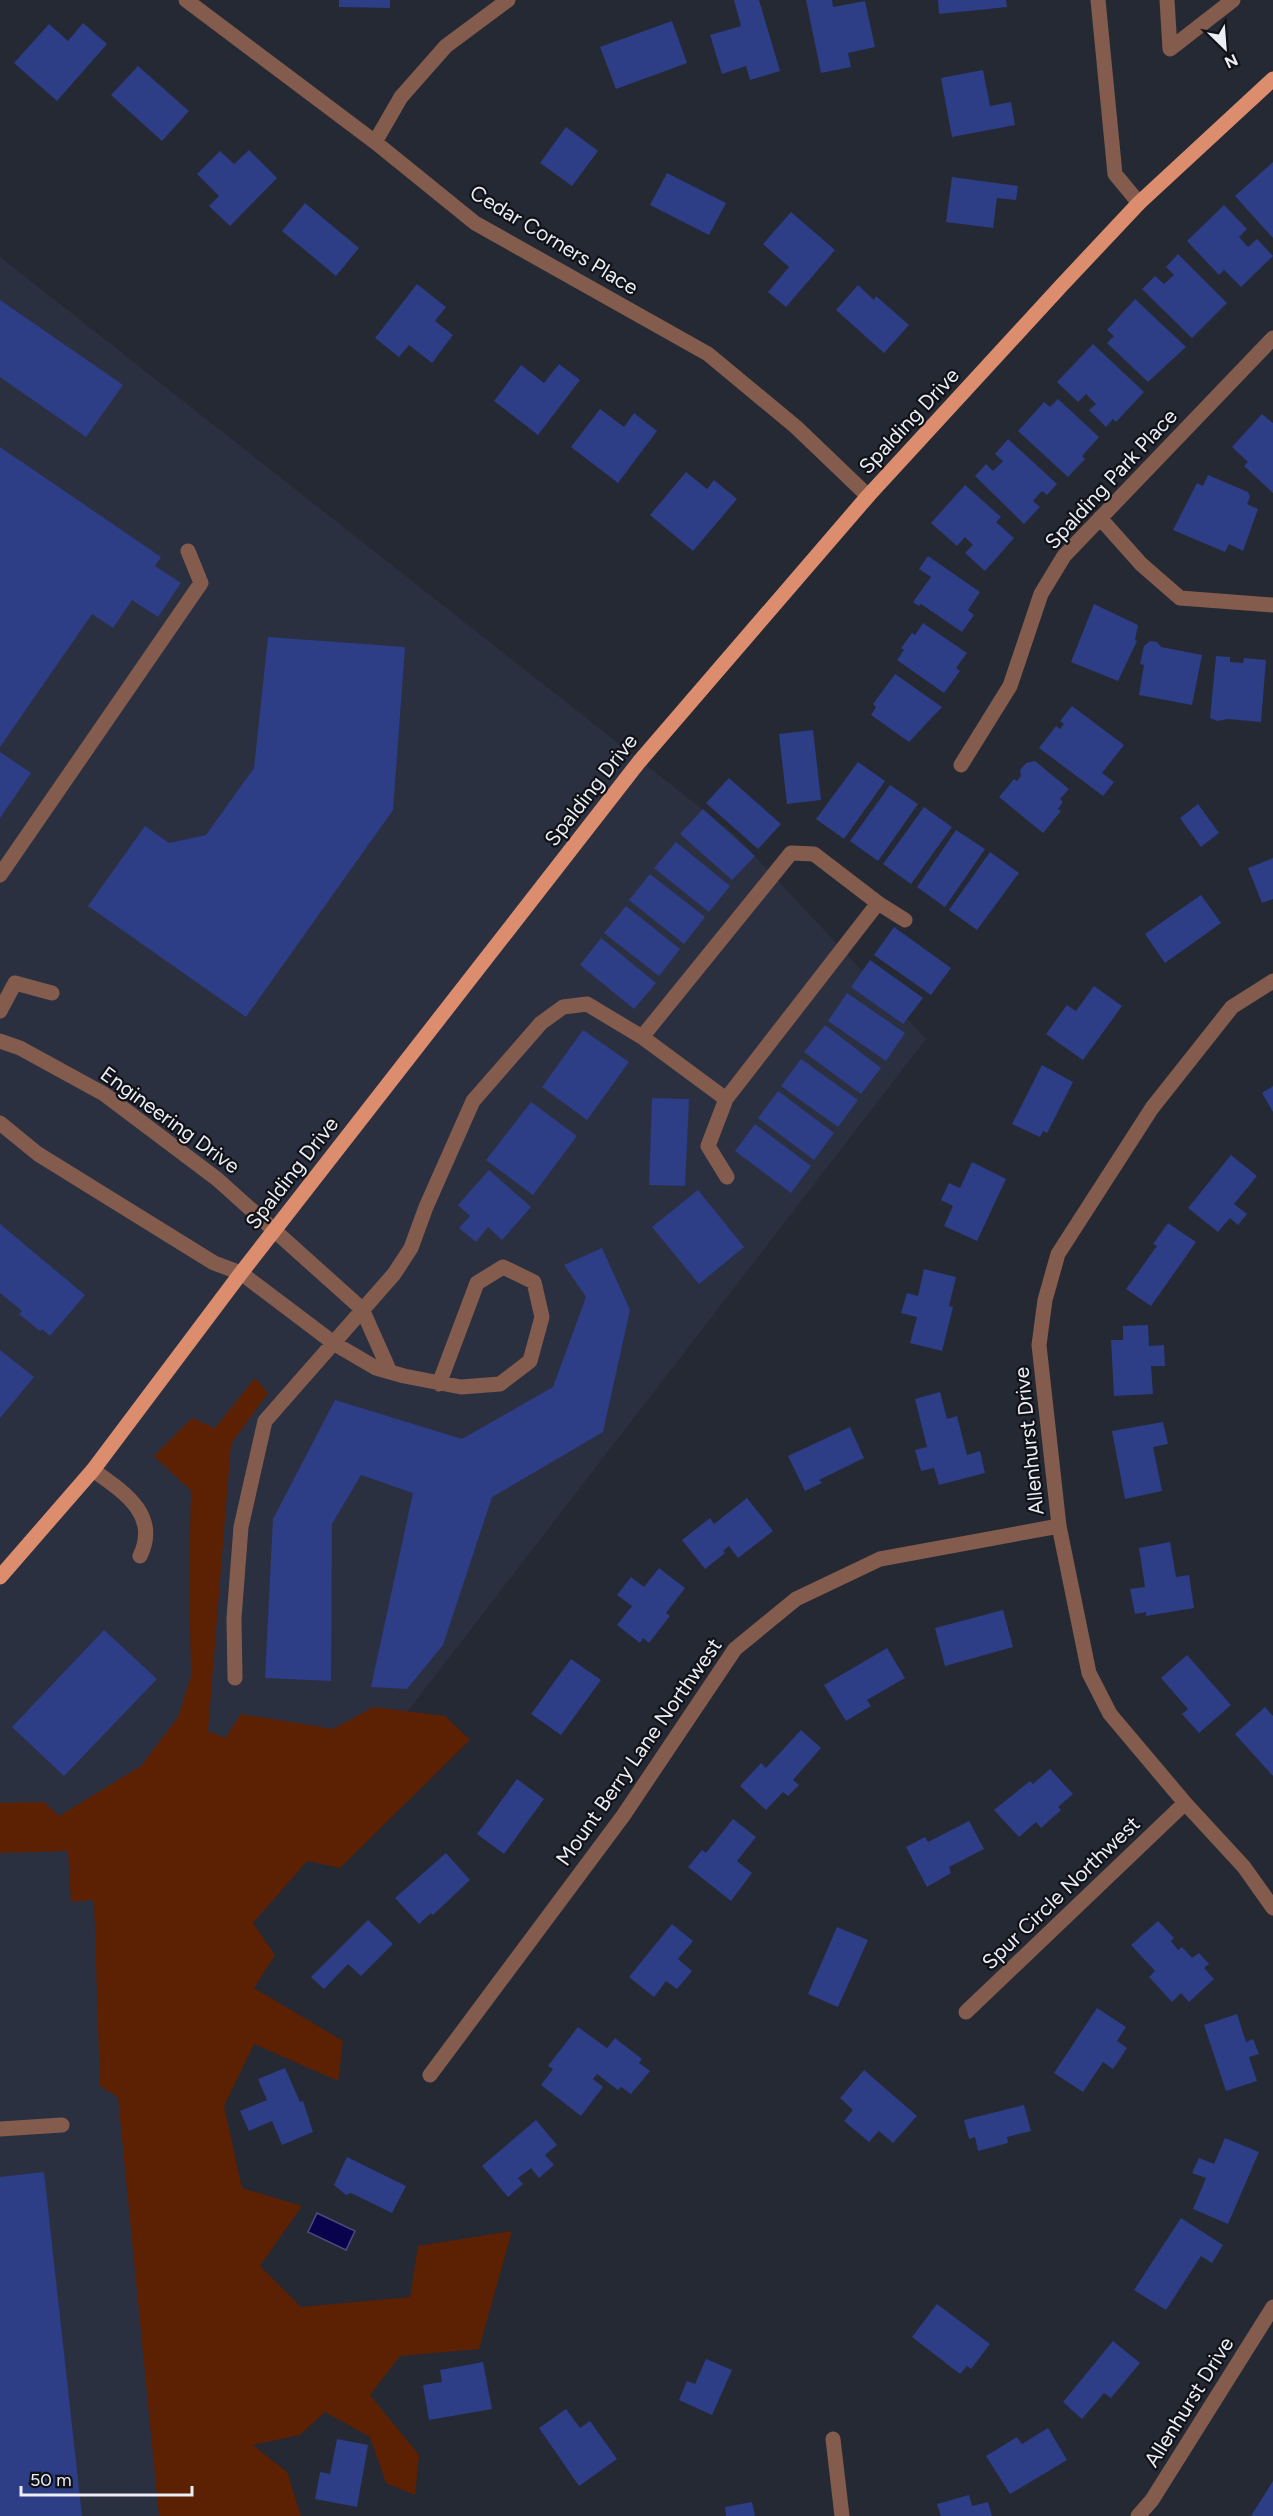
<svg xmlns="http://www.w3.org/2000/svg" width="1273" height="2516" font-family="Figtree,sans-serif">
<rect width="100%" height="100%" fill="#252934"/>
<path fill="#2b3041" d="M 0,257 L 735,835 L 926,1039 L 189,1995 L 223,2516 L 0,2516 Z"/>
<path fill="#5c2003" d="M 255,1378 L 268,1393 L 231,1444 L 208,1731 L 225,1738 L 241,1714 L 333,1729 L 374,1707 L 445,1716 L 470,1740 L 340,1868 L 307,1861 L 253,1923 L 275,1955 L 254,1988 L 343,2041 L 338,2081 L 254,2044 L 224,2106 L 242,2188 L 302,2206 L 260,2266 L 301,2307 L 410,2297 L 418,2246 L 512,2231 L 479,2349 L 400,2356 L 370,2395 L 419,2455 L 415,2495 L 386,2483 L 370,2437 L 325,2412 L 300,2435 L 253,2445 L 287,2472 L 301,2516 L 159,2516 L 118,2097 L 100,2086 L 94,1900 L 71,1902 L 68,1851 L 0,1853 L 0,1803 L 44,1802 L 59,1816 L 141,1766 L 178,1717 L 191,1676 L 189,1571 L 191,1491 L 154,1456 L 192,1418 L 215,1428 Z"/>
<path fill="#09034d" stroke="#4d4a7f" stroke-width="1.5" d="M 317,2213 L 355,2231 L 346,2250 L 308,2232 Z"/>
<path fill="#2d3d86" d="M 339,0 L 390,0 L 390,8 L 339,7 Z
M 734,0 L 759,0 L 780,71 L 750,80 L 746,66 L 722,74 L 710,35 L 741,26 Z
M 806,0 L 832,0 L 833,7 L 865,1 L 875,47 L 848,53 L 851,67 L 821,73 Z
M 938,0 L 1006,0 L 1007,7 L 939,14 Z
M 672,21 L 687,63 L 616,89 L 600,47 Z
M 83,23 L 107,44 L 57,101 L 14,63 L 49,24 L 68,41 Z
M 138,66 L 189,111 L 162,141 L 111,95 Z
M 983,70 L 990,106 L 1011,102 L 1015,125 L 952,137 L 941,78 Z
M 566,127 L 598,151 L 572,186 L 540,163 Z
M 249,150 L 277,178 L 230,226 L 209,206 L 219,196 L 197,174 L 220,151 L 234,164 Z
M 1273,162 L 1273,238 L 1235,196 Z
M 667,173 L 726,203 L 709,235 L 650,205 Z
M 952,177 L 1018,186 L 1016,200 L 997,198 L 993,228 L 946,222 Z
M 305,203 L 359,248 L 336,276 L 282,231 Z
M 1224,205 L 1247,229 L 1239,237 L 1248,247 L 1257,239 L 1273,256 L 1241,287 L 1224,270 L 1219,275 L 1187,241 Z
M 791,212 L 835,250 L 786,307 L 768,292 L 789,267 L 763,244 Z
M 1178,254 L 1227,303 L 1192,338 L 1142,289 L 1155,276 L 1164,284 L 1174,275 L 1166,267 Z
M 417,284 L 446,307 L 435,321 L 453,335 L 432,363 L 409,345 L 399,357 L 375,338 Z
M 858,285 L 874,300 L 876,296 L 909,325 L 884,353 L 836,310 Z
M 1135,299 L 1186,347 L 1148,382 L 1107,343 L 1114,336 L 1107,330 Z
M 0,300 L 123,385 L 86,437 L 0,377 Z
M 1093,344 L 1144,392 L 1116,422 L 1113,419 L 1106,427 L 1089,410 L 1096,404 L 1086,394 L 1078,402 L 1057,382 Z
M 559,364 L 580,380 L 538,435 L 494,401 L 521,365 L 544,383 Z
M 1058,399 L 1099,437 L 1082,456 L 1085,459 L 1068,477 L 1018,431 L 1044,402 L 1050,407 Z
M 600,409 L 624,427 L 634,413 L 657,431 L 618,483 L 571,447 Z
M 1262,414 L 1273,423 L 1273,493 L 1244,466 L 1248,462 L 1232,447 Z
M 1008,439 L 1057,484 L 1047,495 L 1042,491 L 1033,501 L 1040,507 L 1024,524 L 975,476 L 986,464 L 993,471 L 1003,461 L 995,454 Z
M 0,447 L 161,557 L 155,566 L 181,583 L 158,617 L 132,600 L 113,628 L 92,614 L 0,747 Z
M 686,472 L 707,489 L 714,480 L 737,499 L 693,551 L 650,515 Z
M 1208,475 L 1248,492 L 1250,497 L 1247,504 L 1258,509 L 1243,551 L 1229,544 L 1225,552 L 1173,530 L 1197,483 L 1203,486 Z
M 965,485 L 1001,517 L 996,522 L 1014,538 L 985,571 L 965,553 L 973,545 L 965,537 L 957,546 L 931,523 Z
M 928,556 L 980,592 L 968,610 L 974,615 L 962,632 L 921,604 L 919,606 L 913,602 L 931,577 L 919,569 Z
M 1094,604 L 1138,625 L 1135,640 L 1137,641 L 1118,681 L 1071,662 Z
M 923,623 L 967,653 L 956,668 L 960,671 L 944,693 L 897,660 L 904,650 L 901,648 L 912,633 L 915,635 Z
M 268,637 L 405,647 L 393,810 L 246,1017 L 88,906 L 145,826 L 169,843 L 206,835 L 254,768 Z
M 1150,641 L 1157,642 L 1161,647 L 1202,655 L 1192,705 L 1139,695 L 1144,665 L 1140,664 L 1144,646 Z
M 1216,656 L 1230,657 L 1230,662 L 1243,663 L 1244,658 L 1266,660 L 1261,722 L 1228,719 L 1217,721 L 1210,718 Z
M 895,674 L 942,707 L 909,742 L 871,715 L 876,707 L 873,704 Z
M 1072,706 L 1124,745 L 1102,773 L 1114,782 L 1103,796 L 1039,748 L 1056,726 L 1060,729 L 1064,724 L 1060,721 Z
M 813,730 L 821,800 L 787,804 L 779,734 Z
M 0,752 L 31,773 L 0,818 Z
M 1035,761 L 1069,789 L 1060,799 L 1063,802 L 1058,809 L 1061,811 L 1043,833 L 999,797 L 1014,779 L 1017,781 L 1021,776 L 1020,770 L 1026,763 Z
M 858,762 L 885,781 L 844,839 L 816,819 Z
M 729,778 L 781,824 L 758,849 L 706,803 Z
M 890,785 L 918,804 L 878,861 L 850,841 Z
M 1198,804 L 1219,833 L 1201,847 L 1180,818 Z
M 924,807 L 952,827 L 911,884 L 883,864 Z
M 703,809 L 755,856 L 732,880 L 680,834 Z
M 956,830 L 985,849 L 945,907 L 917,887 Z
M 676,842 L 730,886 L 709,912 L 654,868 Z
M 990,852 L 1019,873 L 977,930 L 949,910 Z
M 1273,858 L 1273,899 L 1262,903 L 1248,868 Z
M 650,874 L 705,917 L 684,944 L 629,900 Z
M 1201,895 L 1221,923 L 1165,963 L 1145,934 Z
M 626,906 L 680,949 L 659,976 L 604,933 Z
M 894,927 L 951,968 L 931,995 L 874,955 Z
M 601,938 L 656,983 L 634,1009 L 580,965 Z
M 870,960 L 923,998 L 903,1024 L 851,987 Z
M 1094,986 L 1122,1006 L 1083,1060 L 1046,1034 L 1067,1005 L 1076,1011 Z
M 847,993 L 905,1033 L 886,1061 L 828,1021 Z
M 825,1025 L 881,1068 L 861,1094 L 804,1052 Z
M 583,1030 L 629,1062 L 587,1120 L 542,1087 Z
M 801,1059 L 858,1100 L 838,1127 L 781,1086 Z
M 1042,1065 L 1073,1082 L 1047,1133 L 1043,1131 L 1040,1137 L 1012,1124 Z
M 1273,1086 L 1273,1112 L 1262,1093 Z
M 778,1091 L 834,1133 L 814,1160 L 758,1118 Z
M 652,1098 L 689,1099 L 685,1186 L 649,1185 Z
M 531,1102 L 577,1136 L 533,1195 L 486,1160 Z
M 755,1124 L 811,1166 L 791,1193 L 735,1151 Z
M 1231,1155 L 1257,1176 L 1234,1204 L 1247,1214 L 1238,1225 L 1230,1218 L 1218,1232 L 1188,1208 Z
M 972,1162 L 1006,1179 L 977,1241 L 944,1226 L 953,1206 L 941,1200 L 949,1183 L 960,1188 Z
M 489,1170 L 531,1207 L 502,1240 L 488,1227 L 476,1242 L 459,1228 L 470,1216 L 458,1205 Z
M 698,1190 L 744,1247 L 699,1284 L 652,1227 Z
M 1168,1223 L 1196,1242 L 1151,1306 L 1126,1289 L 1157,1246 L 1153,1244 Z
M 0,1224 L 85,1295 L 50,1336 L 42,1329 L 40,1331 L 19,1314 L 22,1311 L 0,1293 Z
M 602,1248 L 630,1310 L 603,1432 L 492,1497 L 443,1645 L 407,1689 L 371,1687 L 413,1493 L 361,1475 L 332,1524 L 331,1681 L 265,1678 L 273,1519 L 335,1400 L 462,1439 L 553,1387 L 586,1297 L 564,1265 Z
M 924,1269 L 956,1277 L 949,1306 L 953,1307 L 942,1351 L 910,1343 L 917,1317 L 901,1313 L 907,1293 L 918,1296 Z
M 1148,1325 L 1149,1346 L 1164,1345 L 1165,1366 L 1151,1366 L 1153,1394 L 1114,1396 L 1111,1340 L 1123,1340 L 1123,1326 Z
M 0,1350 L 34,1377 L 0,1418 Z
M 940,1392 L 947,1419 L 957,1416 L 967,1455 L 980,1451 L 985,1473 L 939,1485 L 934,1468 L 921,1471 L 915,1450 L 927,1447 L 915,1399 Z
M 1163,1422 L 1168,1444 L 1153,1447 L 1162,1491 L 1125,1499 L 1112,1431 Z
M 850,1427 L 864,1458 L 819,1480 L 822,1483 L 805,1491 L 788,1456 Z
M 747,1498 L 773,1531 L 738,1558 L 729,1546 L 723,1551 L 725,1553 L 705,1569 L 682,1540 L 710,1518 L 714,1524 Z
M 1170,1542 L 1176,1577 L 1189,1575 L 1194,1608 L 1146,1616 L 1146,1612 L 1135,1614 L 1130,1589 L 1145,1587 L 1139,1548 Z
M 659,1568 L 685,1588 L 666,1613 L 670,1616 L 649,1643 L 643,1638 L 640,1643 L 617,1625 L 632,1606 L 617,1595 L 631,1577 L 644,1587 Z
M 1003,1610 L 1013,1647 L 945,1666 L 935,1628 Z
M 104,1630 L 157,1679 L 64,1776 L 12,1727 Z
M 887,1648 L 905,1678 L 867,1700 L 871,1706 L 846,1721 L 824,1685 Z
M 1187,1655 L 1231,1705 L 1199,1733 L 1182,1714 L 1188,1709 L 1161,1678 Z
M 571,1659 L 601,1680 L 561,1735 L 531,1714 Z
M 1265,1707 L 1273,1716 L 1273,1776 L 1235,1734 Z
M 801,1730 L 821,1748 L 793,1780 L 799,1785 L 788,1796 L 783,1792 L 766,1810 L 740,1786 L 761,1763 L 766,1768 Z
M 1050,1769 L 1073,1794 L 1058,1807 L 1061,1810 L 1041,1828 L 1036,1822 L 1019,1837 L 994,1810 L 1030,1781 L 1033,1784 Z
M 517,1779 L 544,1799 L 504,1854 L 477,1834 Z
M 733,1819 L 756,1837 L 737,1861 L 752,1873 L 731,1901 L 688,1867 L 702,1850 L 706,1853 Z
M 969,1821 L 984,1849 L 949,1867 L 951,1873 L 927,1887 L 906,1847 L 925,1837 L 928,1842 Z
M 446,1853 L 470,1880 L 433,1915 L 431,1913 L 419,1924 L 395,1898 Z
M 368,1920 L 393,1944 L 361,1976 L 348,1964 L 324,1989 L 311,1977 Z
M 1158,1921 L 1174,1938 L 1171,1941 L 1178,1950 L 1182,1947 L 1192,1958 L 1199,1953 L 1209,1964 L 1204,1968 L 1214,1979 L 1189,2002 L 1181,1993 L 1172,2002 L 1149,1977 L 1155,1971 L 1131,1945 Z
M 672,1924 L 693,1941 L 678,1959 L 692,1971 L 677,1989 L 666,1981 L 654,1997 L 629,1977 Z
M 837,1927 L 868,1940 L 838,2007 L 808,1994 Z
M 1097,2008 L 1126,2027 L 1117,2041 L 1127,2048 L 1113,2069 L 1103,2062 L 1083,2092 L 1054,2073 Z
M 1237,2014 L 1246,2042 L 1253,2039 L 1259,2054 L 1249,2057 L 1257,2081 L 1226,2091 L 1204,2025 Z
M 578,2027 L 607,2048 L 615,2038 L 642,2059 L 639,2063 L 650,2071 L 631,2094 L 621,2087 L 618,2090 L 597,2074 L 593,2079 L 603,2087 L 581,2116 L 541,2085 L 553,2069 L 548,2066 Z
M 285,2068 L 300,2102 L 303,2101 L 313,2132 L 282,2145 L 272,2121 L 249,2131 L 240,2111 L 267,2100 L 258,2079 Z
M 864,2070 L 917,2116 L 893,2143 L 879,2131 L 869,2142 L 844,2121 L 853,2110 L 840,2098 Z
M 1024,2105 L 1031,2131 L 1007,2137 L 1008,2143 L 978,2151 L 975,2137 L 969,2139 L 964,2120 Z
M 536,2120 L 557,2145 L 545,2155 L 554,2165 L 539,2178 L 531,2168 L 518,2178 L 523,2184 L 508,2197 L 482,2166 Z
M 1225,2138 L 1259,2152 L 1228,2224 L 1193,2209 L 1206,2178 L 1192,2173 L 1199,2158 L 1214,2164 Z
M 347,2157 L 406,2186 L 392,2213 L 351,2193 L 346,2195 L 334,2185 Z
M 44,2172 L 82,2516 L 0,2516 L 0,2177 Z
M 1181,2218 L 1223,2245 L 1212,2263 L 1201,2256 L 1166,2310 L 1134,2290 Z
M 937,2304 L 990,2344 L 971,2369 L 967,2366 L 960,2374 L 912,2337 Z
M 1113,2341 L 1140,2363 L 1111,2398 L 1104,2393 L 1082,2419 L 1063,2402 Z
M 706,2359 L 732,2370 L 712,2415 L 679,2400 L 687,2381 L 695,2384 Z
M 483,2362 L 492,2409 L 429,2420 L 423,2385 L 442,2382 L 440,2370 Z
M 566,2409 L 580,2428 L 590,2421 L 617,2459 L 579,2486 L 539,2428 Z
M 1048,2428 L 1067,2460 L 1010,2494 L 986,2456 L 1017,2437 L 1022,2444 Z
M 337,2439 L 368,2445 L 357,2507 L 315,2499 L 320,2472 L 330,2474 Z
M 1273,2481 L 1273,2516 L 1251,2516 Z
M 969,2495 L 972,2506 L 988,2502 L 992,2516 L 941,2516 L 937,2504 Z
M 752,2502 L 755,2516 L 726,2516 L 725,2507 Z"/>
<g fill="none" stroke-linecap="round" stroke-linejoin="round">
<path stroke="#835c4d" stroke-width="15" d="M 186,0 L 375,142 L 475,223 L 708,354 L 796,427 L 868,496
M 1098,0 L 1115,174 L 1139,203
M 1167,0 L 1170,49 L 1233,0
M 375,142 L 401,97 L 446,46 L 508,0
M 1100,518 L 1141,564 L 1180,598 L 1273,605
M 961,765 L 1010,686 L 1041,594 L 1064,556 L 1273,338
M 0,875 L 201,583 L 188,551
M 1273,981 L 1232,1007 L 1152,1108 L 1058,1254 L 1045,1300 L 1039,1345 L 1059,1526 L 1089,1673 L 1110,1714 L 1185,1803 L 1244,1867 L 1273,1908
M 0,1011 L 15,983 L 52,993
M 642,1037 L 791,853 L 814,854 L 878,903 L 905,920
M 0,1041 L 20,1048 L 104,1094 L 217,1179 L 362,1309 L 390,1372
M 0,1123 L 38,1154 L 214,1263 L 241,1273 L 335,1344 L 376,1368 L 404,1376 L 461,1387 L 500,1384 L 530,1361 L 542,1317 L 534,1282 L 503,1267 L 477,1283 L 439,1384
M 727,1177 L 708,1146 L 726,1099 L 878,903
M 93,1470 C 124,1492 160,1515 140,1556
M 235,1678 L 234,1618 L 241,1527 L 265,1421 L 394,1274 L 411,1248 L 426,1207 L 473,1101 L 541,1023 L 563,1007 L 587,1004 L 642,1037 L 726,1099
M 966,2012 L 1185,1803
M 430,2075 L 623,1816 L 735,1649 L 796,1599 L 880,1559 L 1059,1526
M 0,2129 L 62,2125
M 833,2439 L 842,2516
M 1138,2516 L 1152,2500 L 1273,2307"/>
<path stroke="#dc8d6e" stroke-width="15" d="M 0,1577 L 93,1470 L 241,1273 L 639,762 L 868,496 L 1061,286 L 1139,203 L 1273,79"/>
</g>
<g text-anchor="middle" stroke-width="4.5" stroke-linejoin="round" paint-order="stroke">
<g font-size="21" fill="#eceef5" stroke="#101217">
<text transform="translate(554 240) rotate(31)" y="7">Cedar Corners Place</text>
<text transform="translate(909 421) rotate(-47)" y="7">Spalding Drive</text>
<text transform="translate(1111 479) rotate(-47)" y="7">Spalding Park Place</text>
<text transform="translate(591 790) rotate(-52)" y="7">Spalding Drive</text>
<text transform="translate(170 1120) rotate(36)" y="7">Engineering Drive</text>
<text transform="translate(292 1173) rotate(-52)" y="7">Spalding Drive</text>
<text transform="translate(1029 1441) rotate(-96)" y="7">Allenhurst Drive</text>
<text transform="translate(639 1752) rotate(-55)" y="7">Mount Berry Lane Northwest</text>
<text transform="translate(1061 1893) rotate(-44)" y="7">Spur Circle Northwest</text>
<text transform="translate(1189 2402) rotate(-58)" y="7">Allenhurst Drive</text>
</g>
</g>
<g transform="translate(1225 48) rotate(155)" stroke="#101217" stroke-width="4.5" paint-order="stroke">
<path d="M0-4.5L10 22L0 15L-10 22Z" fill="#eceef5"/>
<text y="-9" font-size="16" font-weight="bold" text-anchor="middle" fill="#eceef5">N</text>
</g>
<path d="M21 2486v9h171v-9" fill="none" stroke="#eceef5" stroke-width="3"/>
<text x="30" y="2486" font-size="18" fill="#eceef5" stroke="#101217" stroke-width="4.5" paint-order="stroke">50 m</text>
</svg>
